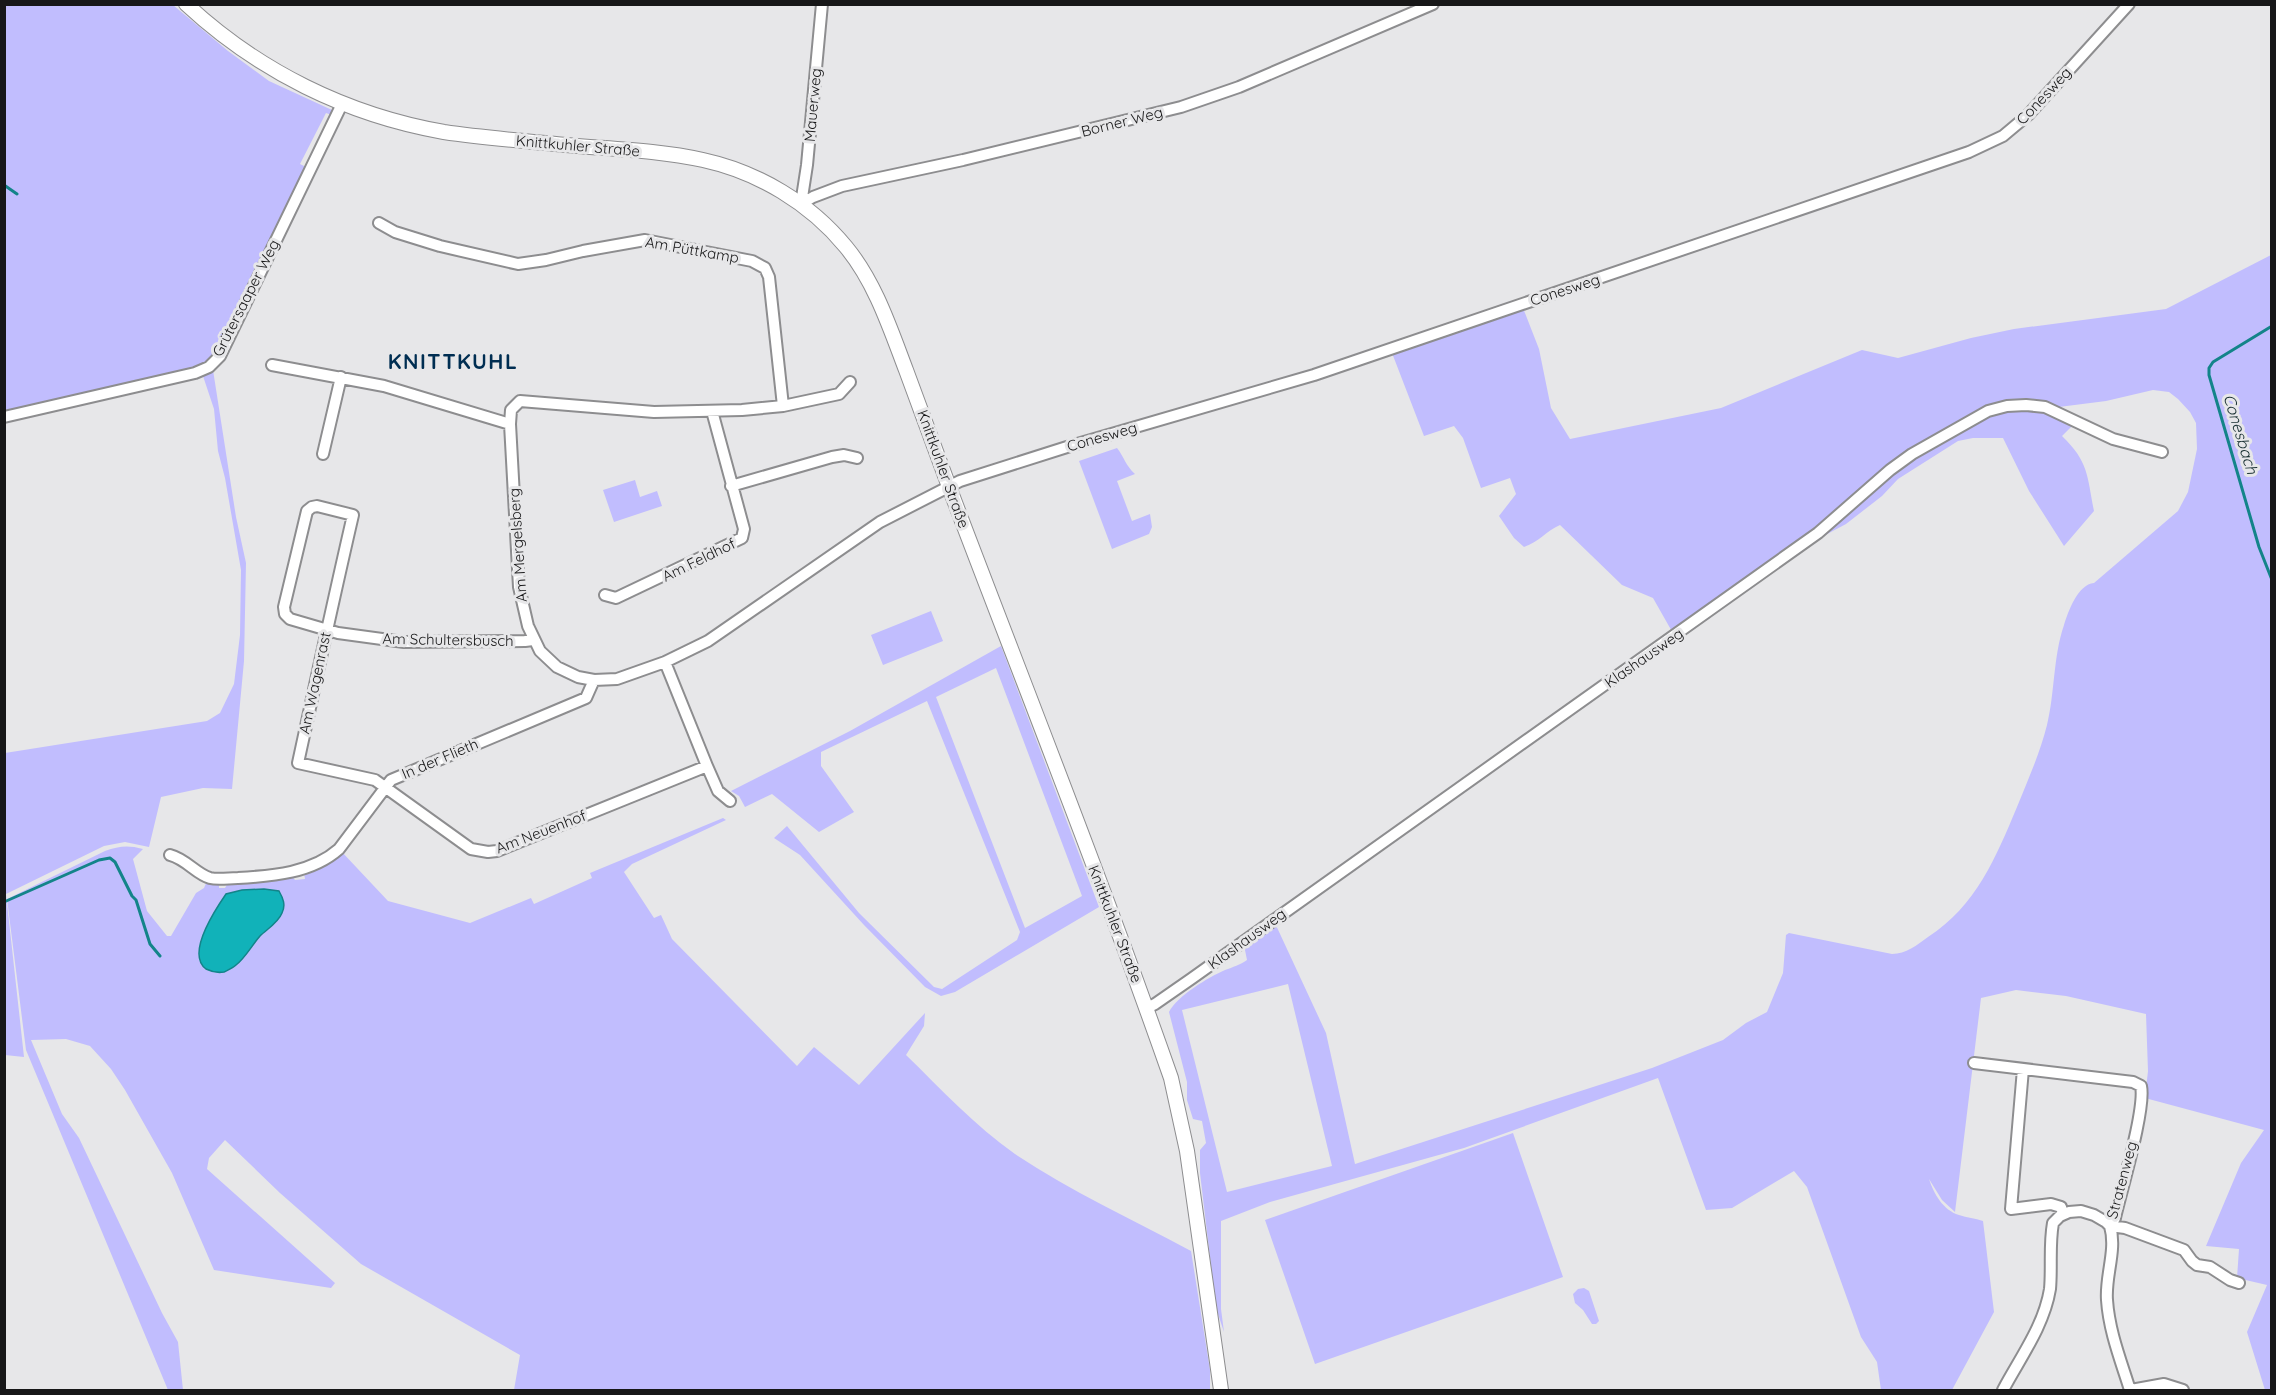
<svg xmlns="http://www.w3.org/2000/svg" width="2276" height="1395" font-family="Quicksand,sans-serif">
<rect width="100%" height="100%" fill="#e7e7e9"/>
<path fill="#c1bdfe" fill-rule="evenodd" d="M 4,5 L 173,5 L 228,51 L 269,81 L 332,110 L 332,115 L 326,113 L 300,164 L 306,167 L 215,351 L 208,360 L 197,367 L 5,415 Z
M 2271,255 L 2271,1390 L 2265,1390 L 2247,1332 L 2267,1285 L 2237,1278 L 2239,1249 L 2206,1246 L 2241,1163 L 2264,1130 L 2145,1098 L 2148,1071 L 2146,1014 L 2066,996 L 2016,990 L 1981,998 L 1955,1212 L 1942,1200 L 1929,1179 C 1934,1194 1943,1210 1959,1215 C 1967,1218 1975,1218 1983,1221 L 1994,1312 L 1952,1390 L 1881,1390 L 1877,1362 L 1861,1337 L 1807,1187 L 1794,1171 L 1732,1208 L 1706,1210 L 1658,1078 L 1464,1148 L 1270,1202 L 1221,1221 L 1221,1309 L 1224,1332 L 1216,1308 L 1200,1173 L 1200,1150 L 1206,1143 L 1202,1121 L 1193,1119 L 1187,1100 L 1187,1082 L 1169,1012 C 1177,996 1209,977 1225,970 C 1233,967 1240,965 1247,960 L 1244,945 L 1274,921 L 1326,1033 L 1355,1164 L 1652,1068 L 1723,1040 L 1746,1023 L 1767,1012 L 1783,973 L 1786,935 L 1789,933 L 1892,954 C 1906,954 1917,945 1928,937 C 1976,906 1996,857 2017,807 C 2028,780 2040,753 2047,725 C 2055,693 2053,657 2064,625 C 2068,612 2078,584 2094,583 L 2178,511 L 2188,492 L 2197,449 L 2196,423 L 2190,412 L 2178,399 L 2169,392 L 2153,390 L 2106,401 L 2051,408 L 2007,405 L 1912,453 L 1817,532 L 1674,635 L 1653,598 L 1622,585 L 1560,525 C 1546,531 1539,542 1524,547 L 1514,538 L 1499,516 L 1516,494 L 1510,478 L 1481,488 L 1463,438 L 1454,426 L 1424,436 L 1392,353 L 1523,308 L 1539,349 L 1551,408 L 1570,439 L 1721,408 L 1862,350 L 1898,358 L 1971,338 L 2014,329 L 2166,309 ZM 1288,984 L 1332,1166 L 1227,1192 L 1182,1010 Z
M 213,370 L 236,517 L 246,563 L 244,661 L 232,789 L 203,788 L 161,797 L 149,847 L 125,842 L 104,846 L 6,894 L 24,1057 L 5,1055 L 5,753 L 207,721 L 220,713 L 234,684 L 240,635 L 241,570 L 225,478 L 218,451 L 214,409 L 202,373 Z
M 2045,408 L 2073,425 L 2062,436 C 2089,462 2087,476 2094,511 L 2064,546 L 2029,491 L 2003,438 L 1973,438 L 1958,441 L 1898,479 L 1882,496 L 1846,524 L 1814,541 L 1891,470 L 1990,412 Z
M 1117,448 C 1124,457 1126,466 1135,474 L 1117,481 L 1132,521 L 1150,514 L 1152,527 L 1149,534 L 1112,549 L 1079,461 Z
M 635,480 L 640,497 L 657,491 L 662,506 L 614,522 L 603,490 Z
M 931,611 L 943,641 L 883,665 L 871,635 Z
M 1001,646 L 1099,907 L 955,992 L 941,996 L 925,987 L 864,925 L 800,855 L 774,838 L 787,826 L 859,913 L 934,987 L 942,989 L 1017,940 L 1020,932 L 927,701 L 821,752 L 821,766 L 854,812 L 819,832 L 772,794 L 745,807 L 739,796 L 731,791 L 850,731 ZM 996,668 L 1082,896 L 1025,928 L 936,697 Z
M 723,818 L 726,820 L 632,864 L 624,872 L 654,918 L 661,915 L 672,939 L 797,1066 L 814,1047 L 859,1085 L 925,1013 L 924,1026 L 906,1055 C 941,1089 975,1126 1015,1154 C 1070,1191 1132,1219 1191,1251 L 1210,1370 L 1210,1390 L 514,1390 L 520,1355 L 361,1264 L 280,1193 L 225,1140 L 209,1158 L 207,1169 L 335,1283 L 331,1288 L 214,1270 L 172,1173 L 125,1090 L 111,1069 L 90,1046 L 66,1039 L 31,1040 L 62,1114 L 79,1138 L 162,1313 L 178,1342 L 183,1390 L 168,1390 L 26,1050 L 7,899 L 105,851 C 119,846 128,845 143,849 L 133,859 L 147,911 L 167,936 L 171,936 L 196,893 L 204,888 L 207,881 L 219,885 L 219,888 L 225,888 L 228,883 L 291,875 L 295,880 L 305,879 L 304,873 L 341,851 L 388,901 L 470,923 L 531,898 L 534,904 L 592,878 L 590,873 Z
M 1513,1133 L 1563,1277 L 1315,1364 L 1265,1220 Z
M 1584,1288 L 1589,1291 L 1599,1321 L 1596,1324 L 1592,1324 L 1583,1310 L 1575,1303 L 1573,1294 L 1578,1289 Z"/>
<path fill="#11b2b9" stroke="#138489" stroke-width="1.5" d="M 264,889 L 279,891 C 283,898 286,905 282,913 C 278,923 267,929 260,936 C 252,945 246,957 236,965 C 233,968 228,970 224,972 C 218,973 212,972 206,969 C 186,954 215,910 226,894 L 242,890 Z"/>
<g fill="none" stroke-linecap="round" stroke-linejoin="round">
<path stroke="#138489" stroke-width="3" d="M 4,185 L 17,194
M 2272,326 L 2213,362 L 2209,368 L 2209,375 L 2259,547 L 2272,580
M 4,902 L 99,860 L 110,858 L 115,862 L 132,896 L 136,900 L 150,944 L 160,956"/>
<g stroke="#8d8d8f" stroke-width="14">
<path id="minor" d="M 801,204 L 813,197 L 842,186 L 963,160 L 1181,107 L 1239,87 L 1433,4
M 801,204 L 807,165 L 822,4
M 379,223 L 395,232 L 440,246 L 518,264 L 546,260 L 583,251 L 645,240 L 752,261 L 765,268 L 769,277 L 783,406 L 839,394 L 850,382
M 272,365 L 384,386 L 510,424
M 783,406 L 742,410 L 654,412 L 520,401 L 511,410 L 510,424 L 519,587 L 528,626 L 540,651 L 557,667 L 578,677 L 594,680 L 617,679 L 665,662 L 708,641 L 880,522 L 960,481 L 1067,447 L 1314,375 L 1969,152 L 2003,136 L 2028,115 L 2129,4
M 4,417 L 195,373 L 209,367 L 220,356 L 342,104
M 323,454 L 341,377
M 731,486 L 832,457 L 844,455 L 857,458
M 605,595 L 616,598 L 742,538 L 744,529 L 712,411
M 533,640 L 525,641 L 404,642 L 338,633 L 290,619 L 285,614 L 284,607 L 307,511 L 312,507 L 317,506 L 353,515 C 334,597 316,680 298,763 L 375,780 L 471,849 L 488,852 L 497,851 L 707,766 L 665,662
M 707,766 L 718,791 L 730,801
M 170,855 C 186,859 196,874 210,878 C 218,880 229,878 238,878 C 273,876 312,873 339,849 L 391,780 L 586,698 L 594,680
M 1147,1008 L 1155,1004 L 1191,979 L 1818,533 L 1890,470 L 1912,454 L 1988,411 L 2007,406 L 2026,405 L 2045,407 L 2113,439 L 2162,452
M 1974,1063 L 2133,1082 L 2141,1086 C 2146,1108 2121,1191 2115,1218 L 2110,1226 C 2117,1250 2105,1276 2107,1300 C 2109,1331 2121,1361 2130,1390
M 2023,1069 L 2011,1209 L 2051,1204 L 2061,1207 L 2063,1214
M 2003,1390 C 2020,1358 2044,1326 2050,1289 C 2052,1267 2049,1245 2053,1223 L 2060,1216 L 2069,1212 L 2081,1211 L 2094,1215 L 2106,1222 L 2110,1226 L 2125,1228 L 2184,1250 L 2192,1261 L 2197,1265 L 2210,1267 L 2230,1280 L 2239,1283
M 2131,1390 L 2164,1384 L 2183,1390"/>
</g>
<g stroke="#8d8d8f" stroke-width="16">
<path id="tertiary" d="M 186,4 C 258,71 347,115 444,132 C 484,138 525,141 566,145 C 611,149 658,150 703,160 C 758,172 810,203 846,247 C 875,282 890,328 906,370 C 921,411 936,452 951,492 C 1025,687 1102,881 1171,1078 L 1187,1151 L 1221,1390"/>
</g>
<use href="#minor" stroke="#fff" stroke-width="10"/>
<use href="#tertiary" stroke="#fff" stroke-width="14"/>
</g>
<g text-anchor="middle" stroke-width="6" stroke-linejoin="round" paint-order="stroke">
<g font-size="15" fill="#171718" stroke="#e7e7e9">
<text transform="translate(2044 96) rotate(-47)" y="5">Conesweg</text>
<text transform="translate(813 105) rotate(-85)" y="5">Mauerweg</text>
<text transform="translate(1122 122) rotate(-14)" y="5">Borner Weg</text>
<text transform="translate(578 146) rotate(5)" y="5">Knittkuhler Straße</text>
<text transform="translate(692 250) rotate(10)" y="5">Am Püttkamp</text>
<text transform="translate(1565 290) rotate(-18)" y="5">Conesweg</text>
<text transform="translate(246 298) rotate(-63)" y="5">Grütersaaper Weg</text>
<text transform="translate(1102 437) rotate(-16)" y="5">Conesweg</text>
<text transform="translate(943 469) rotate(70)" y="5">Knittkuhler Straße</text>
<text transform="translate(518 545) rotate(-94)" y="5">Am Mergelsberg</text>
<text transform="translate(699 560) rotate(-26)" y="5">Am Feldhof</text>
<text transform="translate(448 640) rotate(1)" y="5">Am Schultersbusch</text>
<text transform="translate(1644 658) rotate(-35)" y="5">Klashausweg</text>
<text transform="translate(315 683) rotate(-78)" y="5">Am Wagenrast</text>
<text transform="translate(440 759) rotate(-23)" y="5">In der Flieth</text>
<text transform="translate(541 832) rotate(-21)" y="5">Am Neuenhof</text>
<text transform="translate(1115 924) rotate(69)" y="5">Knittkuhler Straße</text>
<text transform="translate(1247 939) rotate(-36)" y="5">Klashausweg</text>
<text transform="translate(2122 1180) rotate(-75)" y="5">Stratenweg</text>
</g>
<g font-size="16" font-style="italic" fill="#182f31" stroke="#e7e7e9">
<text transform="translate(2241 434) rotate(73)" y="6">Conesbach</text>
</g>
<g font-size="21" font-weight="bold" letter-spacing="1.5" fill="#002e52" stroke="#e7e7e9">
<text x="453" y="369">KNITTKUHL</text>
</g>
</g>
<rect width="2276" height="1395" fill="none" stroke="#171718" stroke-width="12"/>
</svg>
